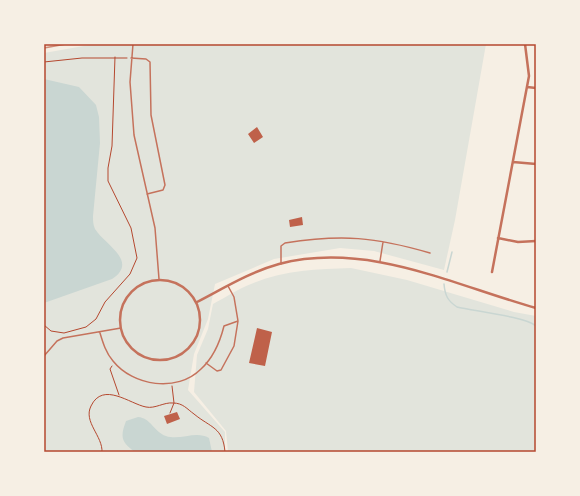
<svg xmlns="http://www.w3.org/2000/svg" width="580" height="496" font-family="'Fira Sans',sans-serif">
<rect width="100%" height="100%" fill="#f6efe4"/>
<path fill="#e2e4dc" d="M 95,44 L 486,44 L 455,220 L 444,270 L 374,251 L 340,248 L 274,259 L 215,284 L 208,319 L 194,354 L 188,390 L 225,432 L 225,452 L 44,452 L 44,53 Z
M 351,268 L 407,280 L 514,312 L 536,316 L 536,452 L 228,452 L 226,431 L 194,392 L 197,355 L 208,329 L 213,304 C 226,297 238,289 251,284 C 283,270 317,269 351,268 Z"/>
<path fill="#c9d6d2" d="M 44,79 L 79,87 L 96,105 L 99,117 L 100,143 L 93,216 C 93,220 93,225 95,229 C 105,245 139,261 112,279 L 44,303 Z
M 138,417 C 151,418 154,432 166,436 C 180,441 196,430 209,438 L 212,452 L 135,452 C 121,442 120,437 126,421 Z"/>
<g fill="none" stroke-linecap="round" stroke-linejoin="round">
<path stroke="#c9d6d2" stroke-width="1.5" d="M 447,272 L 452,252
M 444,284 C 445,296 448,301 457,307 C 473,311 527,317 536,326"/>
</g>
<path fill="#bf614a" d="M 257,127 L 263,137 L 254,143 L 248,134 Z
M 302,217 L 303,225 L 290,227 L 289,220 Z
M 257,328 L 272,332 L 265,366 L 249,363 Z
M 177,412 L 180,419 L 167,424 L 164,416 Z"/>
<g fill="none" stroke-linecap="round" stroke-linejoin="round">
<path stroke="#b5482f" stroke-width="1" d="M 44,62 L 82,58 L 127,58
M 44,325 L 51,331 L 64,333 L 86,327 L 96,319 L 105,302 L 130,274 L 137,258 L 131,228 L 108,181 L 108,168 L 112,146 L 115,57
M 112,366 L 110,369 L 119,395
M 170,413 L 174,403 L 172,386
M 102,452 C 103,436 83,422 91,406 C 103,381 130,404 146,407 C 155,409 164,402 173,403 C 183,403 187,409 194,414 C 211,428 223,427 225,452"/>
<path stroke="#c5725c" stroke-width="1.5" d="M 133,44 L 130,82 L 134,135 L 155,228 L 159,279
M 131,58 L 146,59 L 150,62 L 151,115 L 165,185 L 163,190 L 147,194
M 380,261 L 383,242
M 281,264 L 281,246 L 285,243 C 342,234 375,237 430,253
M 100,333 C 103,343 106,353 113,361 C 133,386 177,393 201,369 C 213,358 220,342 224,326 L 238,321 L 234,297 L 228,286
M 44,356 L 57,341 L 63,338 L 121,328
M 206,363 L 217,371 L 221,370 L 234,346 L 238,321"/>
<path stroke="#c5725c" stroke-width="2.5" d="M 527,87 L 536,88
M 513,162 L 536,164
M 498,238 L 518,242 L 536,241
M 492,272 L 529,76 L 525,44
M120 320a40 40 0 1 1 80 0a40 40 0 1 1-80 0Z
M 197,302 C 224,288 250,272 279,264 C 367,241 453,285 536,308"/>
<path stroke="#cf8b77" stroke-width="1.5" d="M 44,48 L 66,44"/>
</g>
<rect width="580" height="496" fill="none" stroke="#f6efe4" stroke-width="90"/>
<rect x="45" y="45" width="490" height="406" fill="none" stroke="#b5482f" stroke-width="1.5"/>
</svg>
